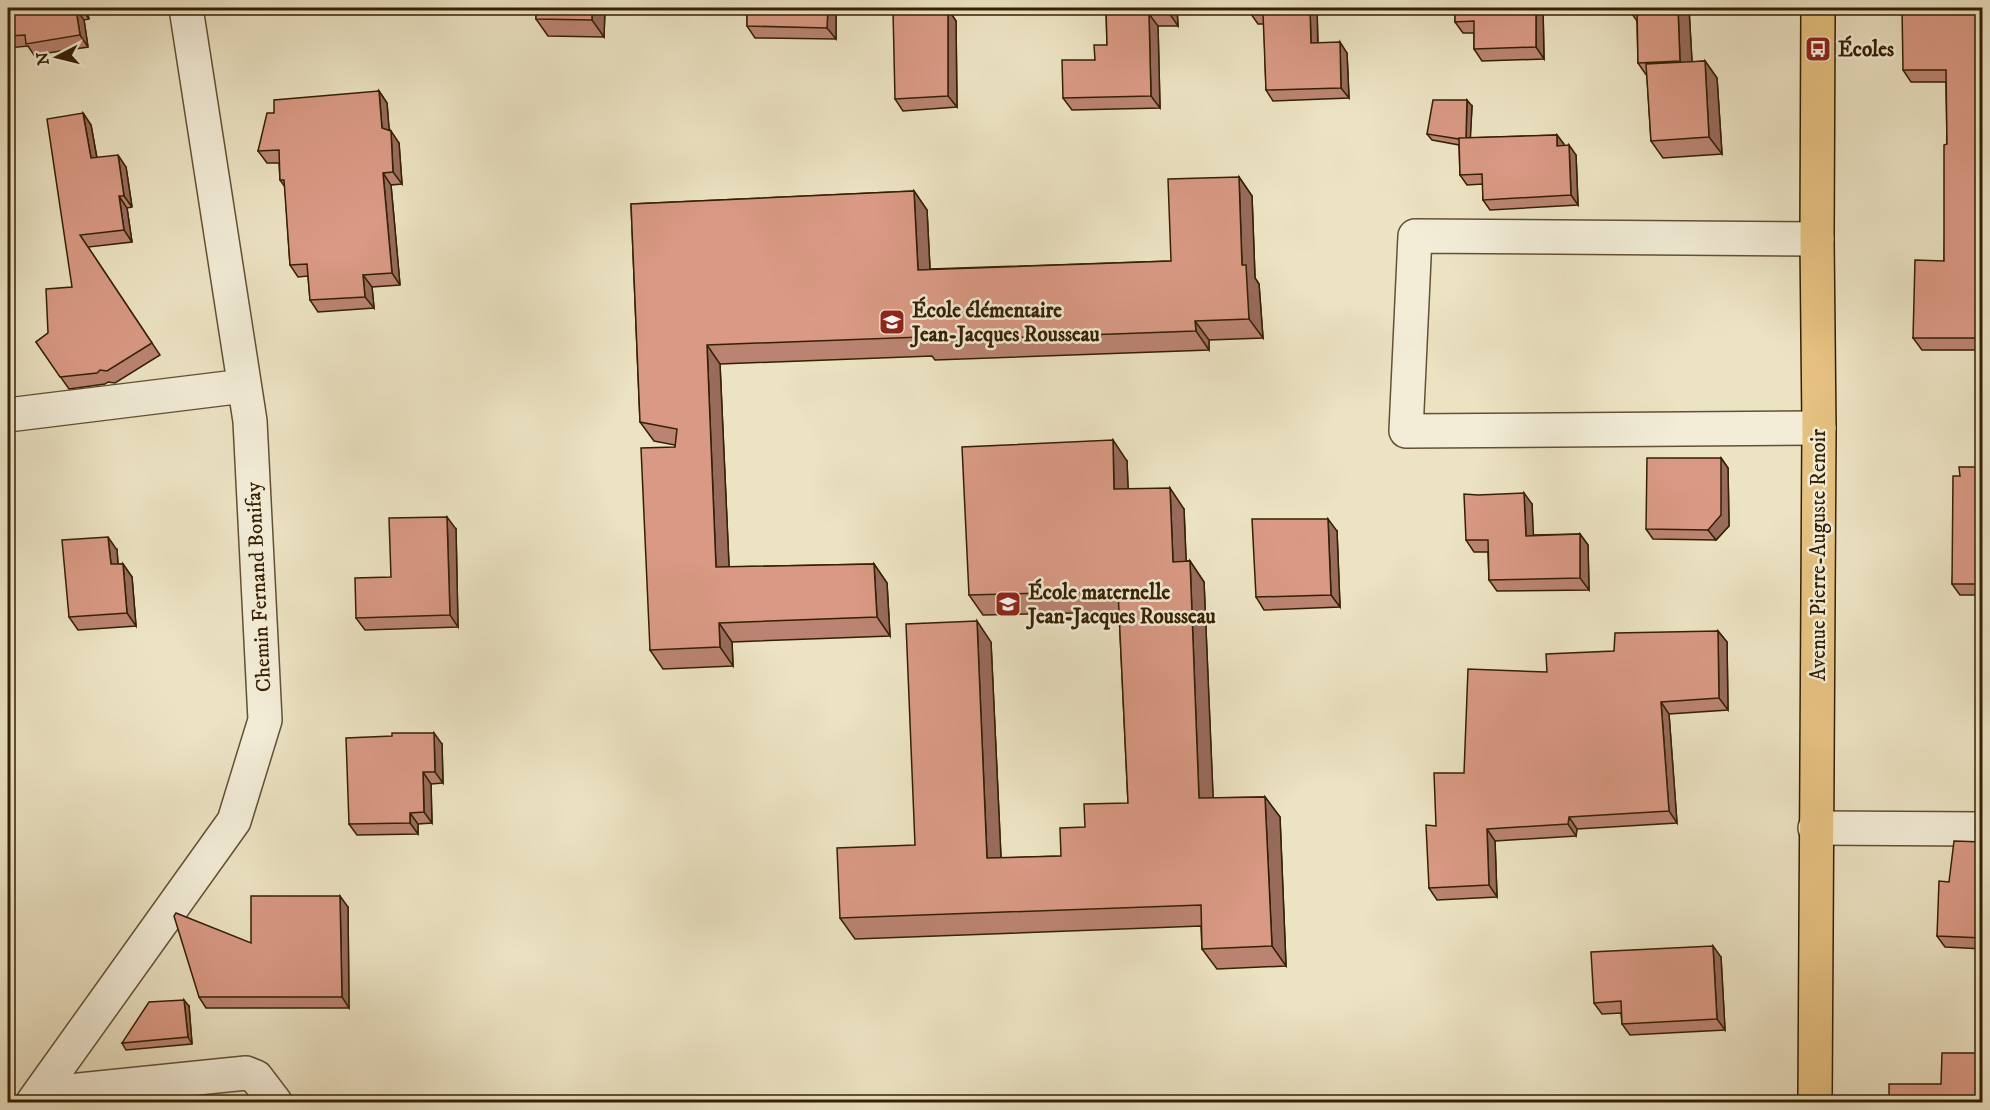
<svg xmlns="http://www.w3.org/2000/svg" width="1990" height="1110" font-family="'IM FELL DW Pica',serif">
<rect width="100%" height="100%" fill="#ece3c3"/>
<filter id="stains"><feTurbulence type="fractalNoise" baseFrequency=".00333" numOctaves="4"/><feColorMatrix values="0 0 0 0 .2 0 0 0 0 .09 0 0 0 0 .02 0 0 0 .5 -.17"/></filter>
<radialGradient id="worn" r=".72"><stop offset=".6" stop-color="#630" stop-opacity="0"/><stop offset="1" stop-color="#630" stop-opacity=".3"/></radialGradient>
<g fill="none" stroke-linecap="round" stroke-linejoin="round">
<g stroke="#625133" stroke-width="36">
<path id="minor" d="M 1817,239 L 1415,236 L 1406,431 L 1819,428
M 8,415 L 244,386
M 1815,828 L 1982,829
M 40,1094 L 246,1073 L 256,1077 L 275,1102
M 33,1102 L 234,821 L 265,720 L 250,421 L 186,8"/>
</g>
<g stroke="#342003" stroke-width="36">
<path id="major" d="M 1815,1102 L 1819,428 L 1817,239 L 1818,8"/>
</g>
<use href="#minor" stroke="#f3edd8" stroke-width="33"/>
<use href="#major" stroke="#e6c282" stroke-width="33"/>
</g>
<path fill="#bb8472" stroke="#342003" stroke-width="1.5" d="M 8,8 L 86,8 L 89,19 L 84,20 L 88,47 L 34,55 L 28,46 L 8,48 Z
M 536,8 L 605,8 L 604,37 L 548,36 L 536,19 Z
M 747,8 L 836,8 L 836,39 L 755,38 L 747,26 Z
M 1106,8 L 1177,8 L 1178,26 L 1158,26 L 1160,108 L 1072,110 L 1063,98 L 1107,45 Z
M 1251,8 L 1317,8 L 1318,43 L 1347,53 L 1349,98 L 1273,101 L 1266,90 L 1264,24 L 1258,24 L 1251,14 Z
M 1454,8 L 1543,8 L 1544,59 L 1482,61 L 1474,49 L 1474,33 L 1463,33 L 1455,22 L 1455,9 Z
M 1628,8 L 1700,8 L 1689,9 L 1692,62 L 1705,61 L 1717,78 L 1722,154 L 1663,158 L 1651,141 L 1647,76 L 1638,63 L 1637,21 Z
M 1983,8 L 1983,350 L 1922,350 L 1913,338 L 1944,261 L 1947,144 L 1946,82 L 1911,82 L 1903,70 Z
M 948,9 L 956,21 L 957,107 L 903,111 L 895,99 Z
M 379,91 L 387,103 L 389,131 L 399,143 L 402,184 L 391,185 L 400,285 L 372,287 L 374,308 L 318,312 L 310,300 L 308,276 L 298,277 L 290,265 L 285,187 L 280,180 L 279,163 L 267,163 L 258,151 L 274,113 Z
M 1472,106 L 1470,138 L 1557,135 L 1564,145 L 1576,155 L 1578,205 L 1490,210 L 1483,200 L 1483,184 L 1467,185 L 1460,175 L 1459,145 L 1432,140 L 1427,134 Z
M 83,113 L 91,125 L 97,158 L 126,167 L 132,207 L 127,208 L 132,242 L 88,247 L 160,355 L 115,383 L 108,382 L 105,384 L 69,389 L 36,342 L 48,333 L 72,287 Z
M 1239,177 L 1252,196 L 1255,278 L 1259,284 L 1263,338 L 1209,340 L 1209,350 L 935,360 L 932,356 L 720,364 L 729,567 L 874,564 L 887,583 L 890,636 L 732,642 L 733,666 L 663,669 L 650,650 L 675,445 L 654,441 L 640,422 L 631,204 L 914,191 L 927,210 L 930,269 L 1171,261 Z
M 1721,458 L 1728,468 L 1729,526 L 1716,540 L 1653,539 L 1646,529 Z
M 1127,461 L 1128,489 L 1184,509 L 1186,561 L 1190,561 L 1204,582 L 1213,798 L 1265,797 L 1280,817 L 1286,966 L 1217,969 L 1202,949 L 1201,926 L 855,939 L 840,918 L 915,845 L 991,642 L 1001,858 L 1061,856 L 1085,827 L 1128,803 L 1119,612 L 983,615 L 969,595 Z
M 1983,467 L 1983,595 L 1960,595 L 1952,584 L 1960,476 Z
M 1532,504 L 1533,535 L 1580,534 L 1588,545 L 1589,590 L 1497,591 L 1489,580 L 1488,552 L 1474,552 L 1466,540 Z
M 456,529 L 458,627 L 365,630 L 356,618 L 391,577 Z
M 1337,531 L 1340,607 L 1264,610 L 1256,597 Z
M 117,550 L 118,564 L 123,564 L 132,577 L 136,626 L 78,630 L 69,617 Z
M 1718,631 L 1727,642 L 1728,710 L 1669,714 L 1677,823 L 1577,829 L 1576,836 L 1495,841 L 1497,897 L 1437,900 L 1429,888 L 1436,826 L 1464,773 L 1547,672 L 1614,651 Z
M 442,744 L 443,783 L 431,784 L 432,823 L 418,824 L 418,834 L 357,835 L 349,824 Z
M 1983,842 L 1983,949 L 1945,947 L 1937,936 L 1949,882 Z
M 348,907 L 349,1008 L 206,1008 L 199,997 L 251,943 Z
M 1721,957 L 1725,1030 L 1630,1035 L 1622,1024 L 1621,1013 L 1602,1014 L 1594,1003 Z
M 189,1006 L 192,1044 L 126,1050 L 122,1043 Z"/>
<path fill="#986b5c" stroke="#342003" stroke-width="1.5" d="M 81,8 L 86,8 L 89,19 Z
M 592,8 L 605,8 L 604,37 L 592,20 Z
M 828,8 L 836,8 L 836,39 L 827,28 Z
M 1169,8 L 1177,8 L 1178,26 L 1169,13 Z
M 1310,8 L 1317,8 L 1318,54 L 1311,43 Z
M 1536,8 L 1543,8 L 1544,59 L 1536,47 Z
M 1678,8 L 1688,8 L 1689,9 L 1693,79 L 1680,61 Z
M 76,9 L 84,20 L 88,47 L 80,35 Z
M 948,9 L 956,21 L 957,107 L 948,96 Z
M 1149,14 L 1158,26 L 1160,108 L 1151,96 Z
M 1340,42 L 1347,53 L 1349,98 L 1341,88 Z
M 1705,61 L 1717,78 L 1722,154 L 1709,137 Z
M 379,91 L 387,103 L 390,140 L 382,128 Z
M 1467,100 L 1472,106 L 1470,147 L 1466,140 Z
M 83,113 L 91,125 L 99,170 L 91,158 Z
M 391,131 L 399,143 L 402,184 L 393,172 Z
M 1557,135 L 1564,144 L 1564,155 L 1557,146 Z
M 1569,145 L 1576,155 L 1578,205 L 1571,195 Z
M 118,155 L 126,167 L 132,207 L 124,196 Z
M 383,173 L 391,185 L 400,285 L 392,273 Z
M 1239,177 L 1252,196 L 1255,278 L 1259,284 L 1263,338 L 1249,319 L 1242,265 Z
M 914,191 L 927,210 L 931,289 L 918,270 Z
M 119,196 L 127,208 L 132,242 L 124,230 Z
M 363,275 L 372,287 L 374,308 L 365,297 Z
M 1195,321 L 1209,340 L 1209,350 L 1196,331 Z
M 707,345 L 720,364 L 730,587 L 716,567 Z
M 1113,440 L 1127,461 L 1129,510 L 1114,489 Z
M 1721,458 L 1728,468 L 1729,526 L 1716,540 L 1708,530 Z
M 1170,488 L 1184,509 L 1187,582 L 1173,562 Z
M 1524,493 L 1532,504 L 1534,547 L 1526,536 Z
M 447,517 L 456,529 L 458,627 L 450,615 Z
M 1328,519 L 1337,531 L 1340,607 L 1331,595 Z
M 1580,534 L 1588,545 L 1589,590 L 1580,578 Z
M 108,537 L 117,550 L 119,577 L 111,564 Z
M 1190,561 L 1204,582 L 1214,818 L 1199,798 Z
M 123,564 L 132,577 L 136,626 L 127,613 Z
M 874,564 L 887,583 L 890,636 L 877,617 Z
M 977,621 L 991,642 L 1002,879 L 987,858 Z
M 719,623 L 732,642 L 733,666 L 720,647 Z
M 1718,631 L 1727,642 L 1728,710 L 1719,698 Z
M 1661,702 L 1669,714 L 1677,823 L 1669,811 Z
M 434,733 L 442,744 L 443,783 L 435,772 Z
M 423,772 L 431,784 L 432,823 L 424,812 Z
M 1265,797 L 1280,817 L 1286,966 L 1272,946 Z
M 410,813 L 418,824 L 418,834 L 410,823 Z
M 1569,817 L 1577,829 L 1576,836 L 1568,824 Z
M 1487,829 L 1495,841 L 1497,897 L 1489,885 Z
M 340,896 L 348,907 L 349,1008 L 342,997 Z
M 1713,946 L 1721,957 L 1725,1030 L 1717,1019 Z
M 184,1000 L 189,1006 L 192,1044 L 188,1037 Z"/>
<path fill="#d99984" stroke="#342003" stroke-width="1.5" d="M 8,8 L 81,8 L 76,9 L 80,35 L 26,44 L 25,35 L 8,36 Z
M 536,8 L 592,8 L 592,20 L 536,19 Z
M 747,8 L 828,8 L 827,28 L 747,26 Z
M 1106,8 L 1169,8 L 1169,13 L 1149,14 L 1151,96 L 1063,98 L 1062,60 L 1095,60 L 1094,45 L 1107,45 Z
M 1251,8 L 1310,8 L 1311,43 L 1340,42 L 1341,88 L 1266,90 L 1263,13 L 1251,14 Z
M 1455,8 L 1536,8 L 1536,47 L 1474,49 L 1474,21 L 1455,22 Z
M 1628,8 L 1678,8 L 1680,61 L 1638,63 L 1637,8 L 1628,9 Z
M 1902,8 L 1983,8 L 1983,338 L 1913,338 L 1915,260 L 1944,261 L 1944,145 L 1947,144 L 1946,70 L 1903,70 Z
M 948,9 L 948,96 L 895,99 L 893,11 Z
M 1705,61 L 1709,137 L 1651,141 L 1646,64 Z
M 379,91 L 382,128 L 391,131 L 393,172 L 383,173 L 392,273 L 363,275 L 365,297 L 310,300 L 307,264 L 290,265 L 284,180 L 280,180 L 279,150 L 258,151 L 267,113 L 274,113 L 274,100 Z
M 1433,100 L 1467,100 L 1466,138 L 1459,138 L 1459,139 L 1427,134 Z
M 83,113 L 91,158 L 118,155 L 124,196 L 119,196 L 124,230 L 80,235 L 152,343 L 107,371 L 100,370 L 97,373 L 60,377 L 36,342 L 48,333 L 46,289 L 72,287 L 47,119 Z
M 1557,135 L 1557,146 L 1569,145 L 1571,195 L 1483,200 L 1482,174 L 1460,175 L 1459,138 Z
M 1239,177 L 1242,265 L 1246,265 L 1249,319 L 1195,321 L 1196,331 L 921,341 L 921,337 L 707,345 L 716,567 L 874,564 L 877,617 L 719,623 L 720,647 L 650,650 L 641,448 L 675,447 L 677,429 L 640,422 L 631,204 L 914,191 L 918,270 L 1171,261 L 1168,179 Z
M 1113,440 L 1114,489 L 1170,488 L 1173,562 L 1190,561 L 1199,798 L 1265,797 L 1272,946 L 1202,949 L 1201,905 L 840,918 L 837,848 L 915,845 L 906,624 L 977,621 L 987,858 L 1061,856 L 1060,828 L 1085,827 L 1084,804 L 1128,803 L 1118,591 L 969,595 L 962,447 Z
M 1647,458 L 1721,458 L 1721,515 L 1708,530 L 1646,529 Z
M 1959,467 L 1983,467 L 1983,584 L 1952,584 L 1953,476 L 1960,476 Z
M 1524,493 L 1526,536 L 1580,534 L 1580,578 L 1489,580 L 1488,540 L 1466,540 L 1464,494 L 1478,495 Z
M 447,517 L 450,615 L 356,618 L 355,578 L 391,577 L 389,518 Z
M 1252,519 L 1328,519 L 1331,595 L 1256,597 Z
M 108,537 L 111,564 L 123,564 L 127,613 L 69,617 L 62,540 Z
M 1718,631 L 1719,698 L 1661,702 L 1669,811 L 1569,817 L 1568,824 L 1487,829 L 1489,885 L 1429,888 L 1426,825 L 1436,826 L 1434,773 L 1464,773 L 1468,669 L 1547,672 L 1546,654 L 1614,651 L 1615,633 Z
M 392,733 L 434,733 L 435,772 L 423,772 L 424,812 L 410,813 L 410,823 L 349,824 L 346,738 L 392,736 Z
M 1954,841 L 1983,842 L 1983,938 L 1937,936 L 1939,881 L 1949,882 Z
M 251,896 L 340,896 L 342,997 L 199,997 L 174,916 L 176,913 L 251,943 Z
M 1713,946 L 1717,1019 L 1622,1024 L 1621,1001 L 1594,1003 L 1591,952 Z
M 184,1000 L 188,1037 L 122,1043 L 149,1002 Z
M 1942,1053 L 1983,1053 L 1983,1102 L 1889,1102 L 1889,1084 L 1941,1084 Z"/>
<defs>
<g id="bus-square" transform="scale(1.35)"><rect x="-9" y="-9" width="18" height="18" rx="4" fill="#8f2418" stroke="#f3edd8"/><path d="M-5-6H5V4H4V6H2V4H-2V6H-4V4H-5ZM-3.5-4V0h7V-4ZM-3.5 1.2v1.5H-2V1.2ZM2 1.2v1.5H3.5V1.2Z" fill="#fff"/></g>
<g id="school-square" transform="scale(1.35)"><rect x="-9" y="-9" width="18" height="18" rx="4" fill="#8f2418" stroke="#f3edd8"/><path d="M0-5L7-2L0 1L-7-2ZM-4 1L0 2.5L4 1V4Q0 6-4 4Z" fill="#fff"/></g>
</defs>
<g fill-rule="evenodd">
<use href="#bus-square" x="1818" y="49"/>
<use href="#school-square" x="892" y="322"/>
<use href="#school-square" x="1008" y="604"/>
</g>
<g text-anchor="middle" stroke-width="5" stroke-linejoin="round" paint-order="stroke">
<g font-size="21" font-weight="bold" fill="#342003" stroke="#f3edd8" text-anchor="start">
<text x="1838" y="56">Écoles</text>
<text x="912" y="317">École élémentaire<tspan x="912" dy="24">Jean-Jacques Rousseau</tspan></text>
<text x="1028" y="599">École maternelle<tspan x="1028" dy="24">Jean-Jacques Rousseau</tspan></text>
</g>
<g font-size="21" fill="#342003" stroke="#f3edd8">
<text transform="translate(1818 555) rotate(-90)" y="7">Avenue Pierre-Auguste Renoir</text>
<text transform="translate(258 587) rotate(-93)" y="7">Chemin Fernand Bonifay</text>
</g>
</g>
<rect width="1990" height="1110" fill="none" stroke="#ece3c3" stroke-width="30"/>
<rect x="9" y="9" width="1972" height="1092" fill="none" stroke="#342003" stroke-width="3"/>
<rect x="15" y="15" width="1960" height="1080" fill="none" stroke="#342003" stroke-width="1.5"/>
<g transform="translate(57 57) rotate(263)" stroke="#f3edd8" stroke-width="4.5" paint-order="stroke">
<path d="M0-4.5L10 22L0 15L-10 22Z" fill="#342003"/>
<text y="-9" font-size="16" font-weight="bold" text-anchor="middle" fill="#342003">N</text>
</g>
<rect width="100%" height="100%" filter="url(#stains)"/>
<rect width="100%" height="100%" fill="url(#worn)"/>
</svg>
